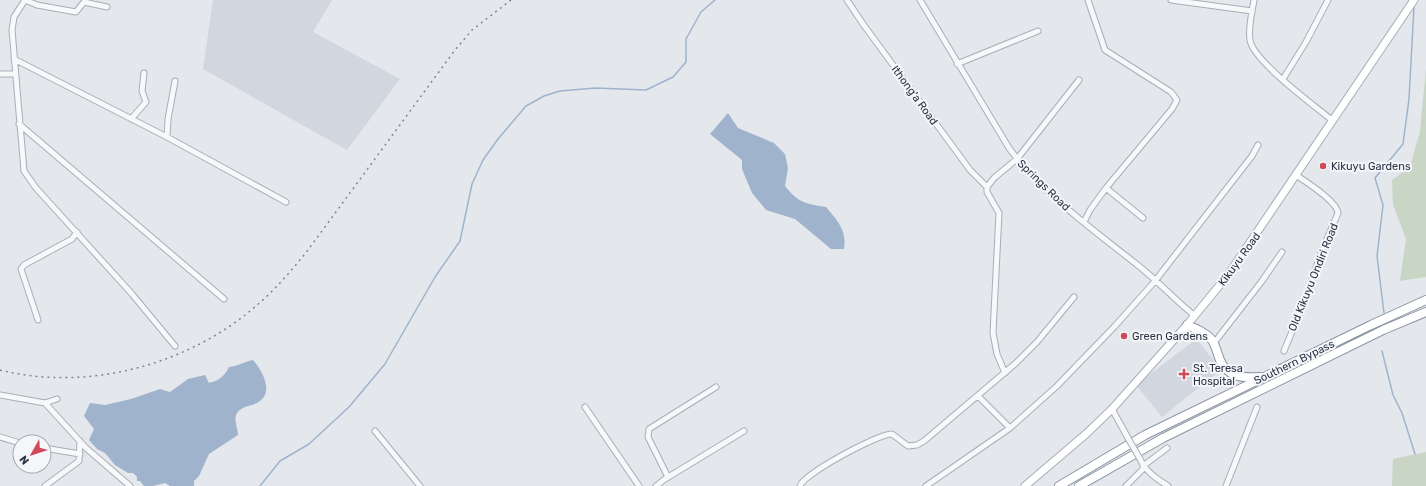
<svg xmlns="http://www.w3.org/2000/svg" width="1426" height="486" font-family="Rubik,sans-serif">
<rect width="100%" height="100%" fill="#e4e7ec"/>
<path fill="#d2d6de" d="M 213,0 L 332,0 L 313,32 L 400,79 L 347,150 L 203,69 Z
M 1195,337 L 1221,370 L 1162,417 L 1136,385 L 1196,339 Z"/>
<path fill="#c9d6c5" d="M 1426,69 L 1426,277 L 1400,281 L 1406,239 L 1393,205 L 1392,180 L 1410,167 L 1420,131 Z
M 1426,452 L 1426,486 L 1392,486 L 1393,459 Z"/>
<path fill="#9fb4cc" d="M 728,113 L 738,128 L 774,143 L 785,154 L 788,168 L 785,186 C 797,202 806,204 826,207 C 838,221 847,231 844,249 L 831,249 L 795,219 L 766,210 L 752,193 L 742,169 L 742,160 L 710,134 Z
M 253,360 C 263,371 275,394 257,403 C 250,406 242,406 237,413 C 233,420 238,428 238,435 L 209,454 L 199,476 L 194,481 L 194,486 L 170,486 L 165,483 L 153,486 L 144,486 L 140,481 L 137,481 L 137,477 L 133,473 L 128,473 L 115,465 L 105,453 L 97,449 L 89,440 L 94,429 L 84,416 L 90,403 L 105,405 L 131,399 L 160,389 L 170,392 L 188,379 L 205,375 L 209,383 C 218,381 225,376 229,367 C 238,366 244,362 253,360 Z"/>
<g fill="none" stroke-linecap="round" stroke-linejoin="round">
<path stroke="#9fb4cc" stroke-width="1.5" d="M 1384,313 L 1377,256 L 1383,205 L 1375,178 L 1403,144 L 1409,99 L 1414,7
M 1382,351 L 1393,395 L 1402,413 L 1415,454
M 260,486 L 280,461 L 309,444 L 349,407 L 385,364 L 435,277 L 460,241 L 472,184 L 483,160 L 498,139 L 526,106 L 544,96 L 560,91 L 595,88 L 646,90 L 673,77 L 686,62 L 686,39 L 701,12 L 715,0"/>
<g stroke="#a9aeb7" stroke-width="7">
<path id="minor" d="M 25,0 L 14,17 L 12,30 L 24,171 L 36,188 L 132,294 L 175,346
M 25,0 L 37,5 L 76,12 L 84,2 L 107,7
M 847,0 L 863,24 L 970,170 L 987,187
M 920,0 L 1009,148 C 1043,195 1094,230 1140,267 C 1159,282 1176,301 1195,316
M 1171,0 L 1252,11
M 1254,0 C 1252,12 1248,28 1250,40 C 1253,61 1315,106 1333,121
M 14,59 L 167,137 L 286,202
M 957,64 L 1038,31
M 0,74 L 15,74
M 1283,79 L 1306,42 L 1328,0
M 131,119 L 146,102 L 142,91 L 144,73
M 19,124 L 224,299
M 167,137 L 168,119 L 175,81
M 1106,188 L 1143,218
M 1084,222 L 1090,210 L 1106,188 L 1172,109 L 1177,100 L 1171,92 L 1105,50 L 1088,0
M 38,320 L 21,269 L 24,265 L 72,239 L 77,232
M 1214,343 L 1262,281 L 1282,252
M 1284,351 L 1305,300 L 1321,253 L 1338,213 C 1337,201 1306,182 1296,175
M 1005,373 L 997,354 L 993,333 L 999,213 L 987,192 L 987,187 L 994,178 L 1017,159 L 1079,80
M 0,395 L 45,403 L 57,399
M 978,396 L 1010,428
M 45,403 L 86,448 L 130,486
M 585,407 L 639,486
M 1112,409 L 1128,438
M 375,431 L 420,486
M 0,437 L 20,443
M 44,448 L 80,454
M 1140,459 C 1146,472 1156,478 1168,486
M 1143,466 L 1167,448
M 668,477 L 648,437 L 649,429 L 716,387
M 45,486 L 79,461 L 80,441
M 656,486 L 665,479 L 744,431
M 800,486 C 803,474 880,433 892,434 L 908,446 L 917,445 L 924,441 L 1016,363 L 1037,342 L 1074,297
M 926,486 L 1010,428 L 1057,386 L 1115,326 L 1155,281 L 1252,156 L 1258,145
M 1126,486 L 1144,468
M 1226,486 L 1257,407"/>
</g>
<g stroke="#a9aeb7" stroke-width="9">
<path id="secondary" d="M 1025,486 L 1086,434 L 1112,409 L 1187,325 L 1228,275 L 1414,0"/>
</g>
<g stroke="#8b94a3" stroke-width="10">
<path id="trunk" d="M 1187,325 C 1196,329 1205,332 1212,340 C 1216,346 1217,353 1220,360 C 1228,378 1243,378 1260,377
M 1059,486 L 1145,435 L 1371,325 L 1426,300
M 1079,486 L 1163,438 L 1383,330 L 1426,312"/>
</g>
<use href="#minor" stroke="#f7f8fa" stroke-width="5"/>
<use href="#secondary" stroke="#fff" stroke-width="7"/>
<use href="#trunk" stroke="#fff" stroke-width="8"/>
<path stroke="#7d8696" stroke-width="1.5" stroke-dasharray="2 4" stroke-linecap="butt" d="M 0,370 C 88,392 188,365 256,306 C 275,290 292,270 308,250 L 455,50 L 472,30 L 511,0"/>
<g stroke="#a9aeb7" stroke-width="7" stroke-linecap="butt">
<path id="minor-bridge" d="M 1128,438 L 1140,459"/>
</g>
<use href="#minor-bridge" stroke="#f7f8fa" stroke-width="5"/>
</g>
<g fill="#d1495b" stroke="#f4f6f9" stroke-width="1.5">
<circle cx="1323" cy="166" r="4"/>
<circle cx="1124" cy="336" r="4"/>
<path d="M1182 368h4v4h4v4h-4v4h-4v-4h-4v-4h4z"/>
</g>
<g text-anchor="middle" stroke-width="4" stroke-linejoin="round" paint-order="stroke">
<g font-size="11" fill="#2b3445" stroke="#f4f6f9">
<text transform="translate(915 95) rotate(54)" y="4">Ithong'a Road</text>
<text transform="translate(1044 185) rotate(44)" y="4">Springs Road</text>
<text transform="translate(1239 259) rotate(-54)" y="4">Kikuyu Road</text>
<text transform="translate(1313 277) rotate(-68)" y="4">Old Kikuyu Ondiri Road</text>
<text transform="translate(1294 362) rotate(-26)" y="4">Southern Bypass</text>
</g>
<g font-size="11" fill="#2b3445" stroke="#f4f6f9" text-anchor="start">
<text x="1331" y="170">Kikuyu Gardens</text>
<text x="1132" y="340">Green Gardens</text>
<text x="1193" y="372">St. Teresa<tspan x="1193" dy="13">Hospital</tspan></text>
</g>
</g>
<g transform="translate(32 454) rotate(231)"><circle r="19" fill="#f4f6f9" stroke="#a4a8b1"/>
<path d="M0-3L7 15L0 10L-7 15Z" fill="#d1495b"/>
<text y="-6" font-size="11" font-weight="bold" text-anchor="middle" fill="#2b3445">N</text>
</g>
</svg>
